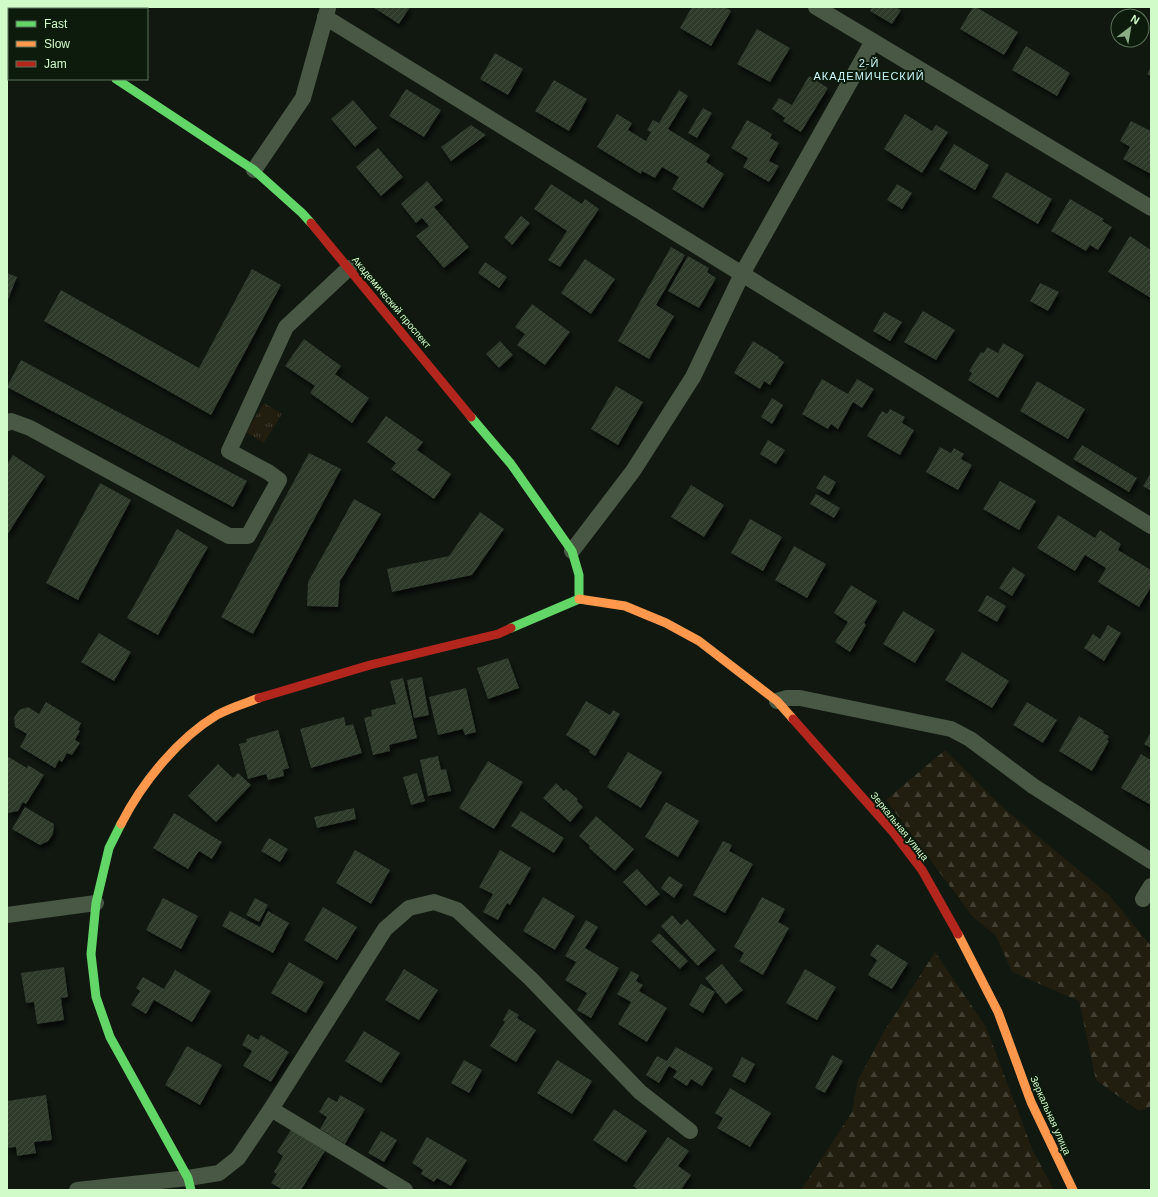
<svg xmlns="http://www.w3.org/2000/svg" width="1158" height="1197" font-family="Helvetica,sans-serif">
<defs>
<pattern id="grass-tufts" width="24" height="20" patternUnits="userSpaceOnUse"><rect width="24" height="20" fill="#211d0f"/><path d="M3 7l-1-3M5 7V3M7 7l1-3M15 17l-1-3M17 17v-4M19 17l1-3" fill="none" stroke="#403f31"/></pattern>
<pattern id="forest-firs" width="22" height="20" patternUnits="userSpaceOnUse"><rect width="22" height="20" fill="#211d0f"/><path d="M5 1l3.5 6h-7zM16 11l3.5 6h-7z" fill="#403f31"/></pattern>
<pattern id="building-hatch" width="6" height="6" patternUnits="userSpaceOnUse"><rect width="6" height="6" fill="#2e3a2c"/><path d="M-1 1l2-2M0 6l6-6M5 7l2-2" fill="none" stroke="#424e40"/></pattern>
<filter id="shadow"><feDropShadow dx="2.5" dy="4.5" stdDeviation="2" flood-color="#0009"/></filter>
</defs>
<rect width="100%" height="100%" fill="#101810"/>
<path fill="url(#grass-tufts)" d="M 264,403 L 282,414 L 264,443 L 246,432 Z"/>
<path fill="url(#forest-firs)" d="M 945,750 L 1000,805 L 1109,895 L 1151,946 L 1151,1107 L 1139,1111 L 1096,1080 L 1079,1001 L 1012,972 L 996,936 L 972,916 L 886,800 Z
M 935,952 L 986,1027 L 1033,1151 L 1054,1190 L 801,1190 L 852,1112 L 858,1080 L 883,1033 Z"/>
<path fill="url(#building-hatch)" filter="url(#shadow)" d="M 373,7 L 410,7 L 399,24 Z
M 692,7 L 725,7 L 731,11 L 711,46 L 680,28 Z
M 872,7 L 895,7 L 901,10 L 892,24 L 870,11 Z
M 973,7 L 976,7 L 1018,32 L 1004,55 L 960,29 Z
M 757,29 L 790,48 L 770,82 L 737,64 Z
M 1026,46 L 1070,73 L 1057,96 L 1012,70 Z
M 495,53 L 523,69 L 508,95 L 480,79 Z
M 1151,67 L 1151,76 L 1147,74 Z
M 809,76 L 828,88 L 801,132 L 783,121 L 785,118 L 772,109 L 779,98 L 792,105 Z
M 554,80 L 587,99 L 569,131 L 535,111 Z
M 406,89 L 441,110 L 424,137 L 389,116 Z
M 679,90 L 688,96 L 668,129 L 710,155 L 706,162 L 724,174 L 703,208 L 672,189 L 679,177 L 662,167 L 655,178 L 642,171 L 641,174 L 597,147 L 617,114 L 632,123 L 628,130 L 646,141 L 651,132 L 647,130 L 653,120 L 659,123 Z
M 353,100 L 377,128 L 355,147 L 331,119 Z
M 703,108 L 712,113 L 697,138 L 688,133 Z
M 905,114 L 932,131 L 936,125 L 948,132 L 922,173 L 884,149 Z
M 747,120 L 772,134 L 770,138 L 779,143 L 769,161 L 779,166 L 769,182 L 743,167 L 748,158 L 731,148 Z
M 1131,121 L 1151,131 L 1151,174 L 1123,159 L 1130,147 L 1120,141 Z
M 471,125 L 486,135 L 451,161 L 441,147 Z
M 954,144 L 989,165 L 975,190 L 939,169 Z
M 378,148 L 403,177 L 381,196 L 356,167 Z
M 1006,172 L 1052,199 L 1038,224 L 992,197 Z
M 427,181 L 443,200 L 434,207 L 469,247 L 444,268 L 416,236 L 429,226 L 422,218 L 416,223 L 401,204 Z
M 551,184 L 582,204 L 585,199 L 599,209 L 560,267 L 548,260 L 567,231 L 534,209 Z
M 897,184 L 912,193 L 902,209 L 887,200 Z
M 1070,199 L 1104,219 L 1102,221 L 1112,227 L 1098,250 L 1090,245 L 1086,251 L 1051,231 Z
M 521,216 L 530,223 L 512,245 L 504,237 Z
M 1130,236 L 1151,250 L 1151,298 L 1108,272 Z
M 671,247 L 685,255 L 656,305 L 674,316 L 649,359 L 618,341 Z
M 688,256 L 709,268 L 707,272 L 716,278 L 699,308 L 668,291 Z
M 585,259 L 615,279 L 591,314 L 561,293 Z
M 485,262 L 507,277 L 499,288 L 478,273 Z
M 252,269 L 281,285 L 211,415 L 44,321 L 61,290 L 199,368 Z
M 7,273 L 17,277 L 7,302 Z
M 1040,283 L 1059,292 L 1048,311 L 1030,301 Z
M 532,304 L 570,332 L 545,365 L 517,345 L 525,334 L 515,327 Z
M 923,311 L 955,330 L 936,360 L 904,342 Z
M 884,312 L 902,322 L 890,341 L 873,331 Z
M 304,339 L 341,366 L 335,374 L 369,398 L 352,423 L 310,393 L 315,386 L 285,366 Z
M 500,341 L 513,355 L 499,368 L 486,354 Z
M 753,341 L 779,357 L 778,358 L 784,362 L 770,385 L 764,381 L 760,389 L 734,373 Z
M 1003,343 L 1024,355 L 998,398 L 968,380 L 972,373 L 969,371 L 981,352 L 984,353 L 987,347 L 998,353 Z
M 21,360 L 247,481 L 233,507 L 7,387 Z
M 822,379 L 848,394 L 857,379 L 874,389 L 862,408 L 853,402 L 838,429 L 831,424 L 828,429 L 802,414 Z
M 1037,381 L 1085,409 L 1068,439 L 1020,411 Z
M 616,386 L 643,402 L 618,445 L 591,429 Z
M 772,398 L 783,405 L 772,424 L 761,417 Z
M 890,409 L 905,417 L 902,423 L 914,430 L 900,455 L 867,436 L 882,411 L 887,414 Z
M 386,416 L 423,442 L 417,450 L 451,474 L 434,499 L 391,469 L 396,463 L 367,442 Z
M 768,440 L 785,450 L 776,464 L 760,454 Z
M 1082,445 L 1137,478 L 1129,492 L 1073,459 Z
M 940,447 L 951,453 L 954,448 L 964,454 L 961,459 L 972,465 L 958,490 L 926,472 Z
M 309,453 L 341,469 L 253,634 L 221,617 Z
M 13,455 L 45,476 L 7,535 L 7,464 Z
M 1151,473 L 1151,491 L 1143,486 Z
M 824,475 L 836,482 L 829,495 L 816,488 Z
M 1000,481 L 1036,501 L 1019,530 L 983,509 Z
M 100,483 L 131,500 L 78,600 L 46,583 Z
M 691,485 L 724,505 L 704,537 L 671,517 Z
M 816,494 L 840,508 L 834,518 L 810,504 Z
M 354,499 L 381,514 L 340,581 L 338,607 L 307,606 L 308,582 Z
M 480,512 L 504,529 L 472,575 L 392,592 L 387,569 L 449,556 Z
M 1058,515 L 1095,538 L 1100,530 L 1121,544 L 1118,550 L 1151,570 L 1151,587 L 1139,607 L 1098,582 L 1106,568 L 1085,555 L 1075,571 L 1037,548 Z
M 750,519 L 782,537 L 763,571 L 731,553 Z
M 177,529 L 208,547 L 158,635 L 127,618 Z
M 794,546 L 826,564 L 807,598 L 775,580 Z
M 1013,567 L 1025,575 L 1012,596 L 999,588 Z
M 851,585 L 877,601 L 864,623 L 866,625 L 850,652 L 835,642 L 848,622 L 834,613 Z
M 987,595 L 1006,606 L 997,622 L 978,611 Z
M 903,611 L 935,630 L 915,663 L 883,644 Z
M 1108,625 L 1121,633 L 1104,661 L 1084,648 L 1093,634 L 1100,639 Z
M 99,633 L 131,652 L 114,681 L 81,662 Z
M 962,652 L 1009,681 L 992,708 L 945,680 Z
M 508,658 L 519,688 L 488,699 L 477,668 Z
M 422,677 L 429,715 L 414,718 L 407,680 Z
M 403,678 L 417,738 L 389,745 L 390,751 L 373,755 L 364,718 L 372,716 L 371,710 L 396,704 L 390,681 Z
M 466,688 L 476,732 L 465,735 L 463,729 L 438,735 L 429,697 Z
M 586,701 L 610,715 L 613,710 L 620,714 L 595,756 L 589,752 L 590,750 L 566,735 Z
M 46,702 L 81,723 L 78,730 L 80,731 L 75,740 L 80,743 L 72,755 L 67,753 L 62,762 L 59,760 L 55,768 L 20,747 L 27,734 L 15,727 L 14,718 L 19,710 L 28,707 L 39,714 Z
M 1027,702 L 1057,720 L 1043,743 L 1013,725 Z
M 1079,716 L 1104,731 L 1103,733 L 1109,736 L 1107,740 L 1109,741 L 1092,771 L 1059,751 Z
M 344,717 L 346,726 L 353,724 L 362,753 L 311,768 L 300,729 Z
M 278,730 L 289,768 L 283,770 L 284,776 L 268,780 L 266,774 L 248,779 L 239,744 L 247,742 L 246,739 Z
M 1151,732 L 1151,748 L 1144,744 Z
M 628,752 L 662,772 L 641,808 L 607,787 Z
M 1141,754 L 1151,760 L 1151,805 L 1121,788 Z
M 7,756 L 27,768 L 28,765 L 44,775 L 26,804 L 23,802 L 18,811 L 8,813 Z
M 438,756 L 441,770 L 446,769 L 451,791 L 428,796 L 420,760 Z
M 488,761 L 523,782 L 494,829 L 459,808 Z
M 218,764 L 233,778 L 238,773 L 251,785 L 216,822 L 188,796 Z
M 417,773 L 425,801 L 411,805 L 403,777 Z
M 556,783 L 564,791 L 566,789 L 578,799 L 577,801 L 583,807 L 570,822 L 543,798 Z
M 666,802 L 699,821 L 678,857 L 645,837 Z
M 25,807 L 54,824 L 53,834 L 48,841 L 40,845 L 12,829 Z
M 354,808 L 356,819 L 317,828 L 314,817 Z
M 521,811 L 564,838 L 554,853 L 511,826 Z
M 174,813 L 222,842 L 212,859 L 199,851 L 188,869 L 153,848 Z
M 596,816 L 634,849 L 615,871 L 589,848 L 590,846 L 579,836 Z
M 269,838 L 288,849 L 280,862 L 261,851 Z
M 723,841 L 732,845 L 729,851 L 753,864 L 725,913 L 693,895 Z
M 355,850 L 390,870 L 371,904 L 336,883 Z
M 500,850 L 531,868 L 510,905 L 507,903 L 498,920 L 483,912 L 493,894 L 479,887 Z
M 637,869 L 660,894 L 646,906 L 623,882 Z
M 669,876 L 683,885 L 674,898 L 661,888 Z
M 543,897 L 575,916 L 555,950 L 523,931 Z
M 762,897 L 785,909 L 778,922 L 789,928 L 763,975 L 739,961 L 744,953 L 734,947 Z
M 163,898 L 198,916 L 181,949 L 146,930 Z
M 255,898 L 268,905 L 259,922 L 246,915 Z
M 323,907 L 357,927 L 337,960 L 304,940 Z
M 230,911 L 260,927 L 268,911 L 289,923 L 273,953 L 222,926 Z
M 672,915 L 681,925 L 687,919 L 716,950 L 698,966 L 661,926 Z
M 586,920 L 598,927 L 585,948 L 619,968 L 591,1018 L 577,1010 L 587,993 L 565,980 L 576,962 L 565,956 Z
M 659,933 L 688,961 L 680,969 L 651,941 Z
M 877,944 L 908,963 L 892,989 L 868,975 L 877,960 L 870,955 Z
M 289,962 L 324,982 L 306,1013 L 271,993 Z
M 722,964 L 743,990 L 726,1004 L 705,978 Z
M 64,967 L 68,997 L 61,998 L 64,1020 L 37,1024 L 34,1002 L 26,1003 L 21,973 Z
M 404,969 L 438,990 L 419,1020 L 385,1000 Z
M 805,969 L 836,987 L 817,1020 L 786,1003 Z
M 175,970 L 211,991 L 192,1022 L 154,1000 L 146,1014 L 131,1005 L 140,991 L 136,988 L 143,977 L 164,989 Z
M 631,971 L 639,975 L 636,981 L 643,985 L 639,991 L 667,1008 L 647,1042 L 618,1024 L 631,1002 L 617,994 Z
M 701,984 L 715,992 L 703,1013 L 689,1005 Z
M 509,1009 L 519,1015 L 517,1018 L 536,1030 L 516,1062 L 490,1046 L 505,1022 L 503,1020 Z
M 364,1031 L 400,1053 L 381,1083 L 345,1061 Z
M 248,1034 L 258,1040 L 261,1035 L 289,1052 L 271,1082 L 243,1066 L 252,1051 L 242,1045 Z
M 187,1046 L 222,1065 L 200,1105 L 165,1085 Z
M 676,1047 L 713,1068 L 702,1086 L 691,1079 L 687,1086 L 673,1077 L 677,1071 L 669,1066 L 659,1083 L 646,1075 L 657,1056 L 667,1061 Z
M 832,1055 L 843,1061 L 825,1093 L 815,1088 Z
M 742,1057 L 755,1064 L 745,1083 L 732,1076 Z
M 464,1060 L 482,1070 L 469,1093 L 451,1083 Z
M 557,1060 L 592,1081 L 572,1114 L 537,1093 Z
M 730,1088 L 771,1113 L 750,1147 L 717,1128 L 723,1118 L 715,1113 Z
M 46,1095 L 52,1140 L 34,1142 L 36,1153 L 17,1156 L 16,1147 L 7,1148 L 7,1101 Z
M 340,1095 L 365,1109 L 345,1144 L 320,1129 L 327,1117 L 319,1112 L 328,1097 L 337,1102 Z
M 614,1109 L 647,1131 L 626,1162 L 593,1140 Z
M 291,1130 L 325,1151 L 301,1190 L 283,1190 L 271,1183 L 277,1174 L 274,1172 L 283,1156 L 277,1152 Z
M 381,1131 L 397,1140 L 384,1162 L 368,1153 Z
M 427,1137 L 467,1160 L 451,1186 L 437,1178 L 434,1182 L 421,1174 L 423,1170 L 412,1163 Z
M 668,1137 L 689,1151 L 678,1166 L 691,1175 L 681,1190 L 639,1190 L 633,1186 Z"/>
<g fill="none" stroke-linecap="round" stroke-linejoin="round">
<path stroke="#495845" stroke-width="16" d="M 816,7 L 1151,208
M 325,17 L 1151,526
M 254,170 L 303,98 L 328,8
M 7,423 L 11,421 L 30,428 L 229,536 L 248,536 L 279,480 L 268,472 L 229,451 L 286,327 L 349,268
M 572,551 L 633,471 L 693,377 L 742,274 L 873,41
M 777,701 L 787,698 L 800,698 L 951,729 L 970,739 L 1033,786 L 1151,861
M 1143,899 L 1151,886
M 7,915 L 96,903
M 271,1109 L 405,1190
M 77,1190 L 188,1178 L 219,1173 L 238,1158 L 271,1109 L 385,929 L 409,908 L 434,902 L 457,910 L 531,979 L 640,1092 L 690,1131"/>
<path stroke="#63d668" stroke-width="9" d="M 7,7 L 9,9
M 116,79 L 254,170 L 302,213 L 311,223
M 471,417 L 511,464 L 572,551 L 579,575 L 579,599
M 511,628 L 579,599
M 121,824 L 109,848 L 96,903 L 91,954 L 96,997 L 110,1037 L 188,1178 L 191,1190"/>
<path stroke="#ff974d" stroke-width="9" d="M 579,599 L 625,606 L 666,623 L 699,641 L 777,701 L 793,719
M 121,824 C 142,783 177,739 217,715 C 229,708 246,703 259,698
M 958,934 L 998,1012 L 1031,1102 L 1073,1190"/>
<path stroke="#b3261e" stroke-width="9" d="M 311,223 L 471,417
M 259,698 L 370,665 L 498,634 L 511,628
M 793,719 L 893,832 L 922,870 L 958,934"/>
</g>
<g text-anchor="middle" stroke-width="4" stroke-linejoin="round" paint-order="stroke">
<g font-size="10" fill="#d1fcc9" stroke="#0d1b0c">
<text transform="translate(392 302) rotate(50)" y="4">Академический проспект</text>
<text transform="translate(900 826) rotate(51)" y="4">Зеркальная улица</text>
<text transform="translate(1051 1115) rotate(66)" y="4">Зеркальная улица</text>
</g>
<g font-size="11" letter-spacing="1" fill="#cbf8fc" stroke="#0d1b0c">
<text x="869" y="67">2-Й<tspan x="869" dy="13">АКАДЕМИЧЕСКИЙ</tspan></text>
</g>
</g>
<rect width="1158" height="1197" fill="none" stroke="#d1fcc9" stroke-width="16"/>
<rect x="8" y="8" width="140" height="72" fill="#0d1b0c" stroke="#5b7558"/>
<rect x="16" y="21" width="20" height="6" fill="#63d668" stroke="#5b7558"/>
<text x="44" y="28" font-size="12" fill="#d1fcc9">Fast</text>
<rect x="16" y="41" width="20" height="6" fill="#ff974d" stroke="#5b7558"/>
<text x="44" y="48" font-size="12" fill="#d1fcc9">Slow</text>
<rect x="16" y="61" width="20" height="6" fill="#b3261e" stroke="#5b7558"/>
<text x="44" y="68" font-size="12" fill="#d1fcc9">Jam</text>
<g transform="translate(1130 28) rotate(31)"><circle r="19" fill="#0d1b0c" stroke="#5b7558"/>
<path d="M0-3L7 15L0 10L-7 15Z" fill="#8dac88"/>
<text y="-6" font-size="11" font-weight="bold" text-anchor="middle" fill="#d1fcc9">N</text>
</g>
</svg>
